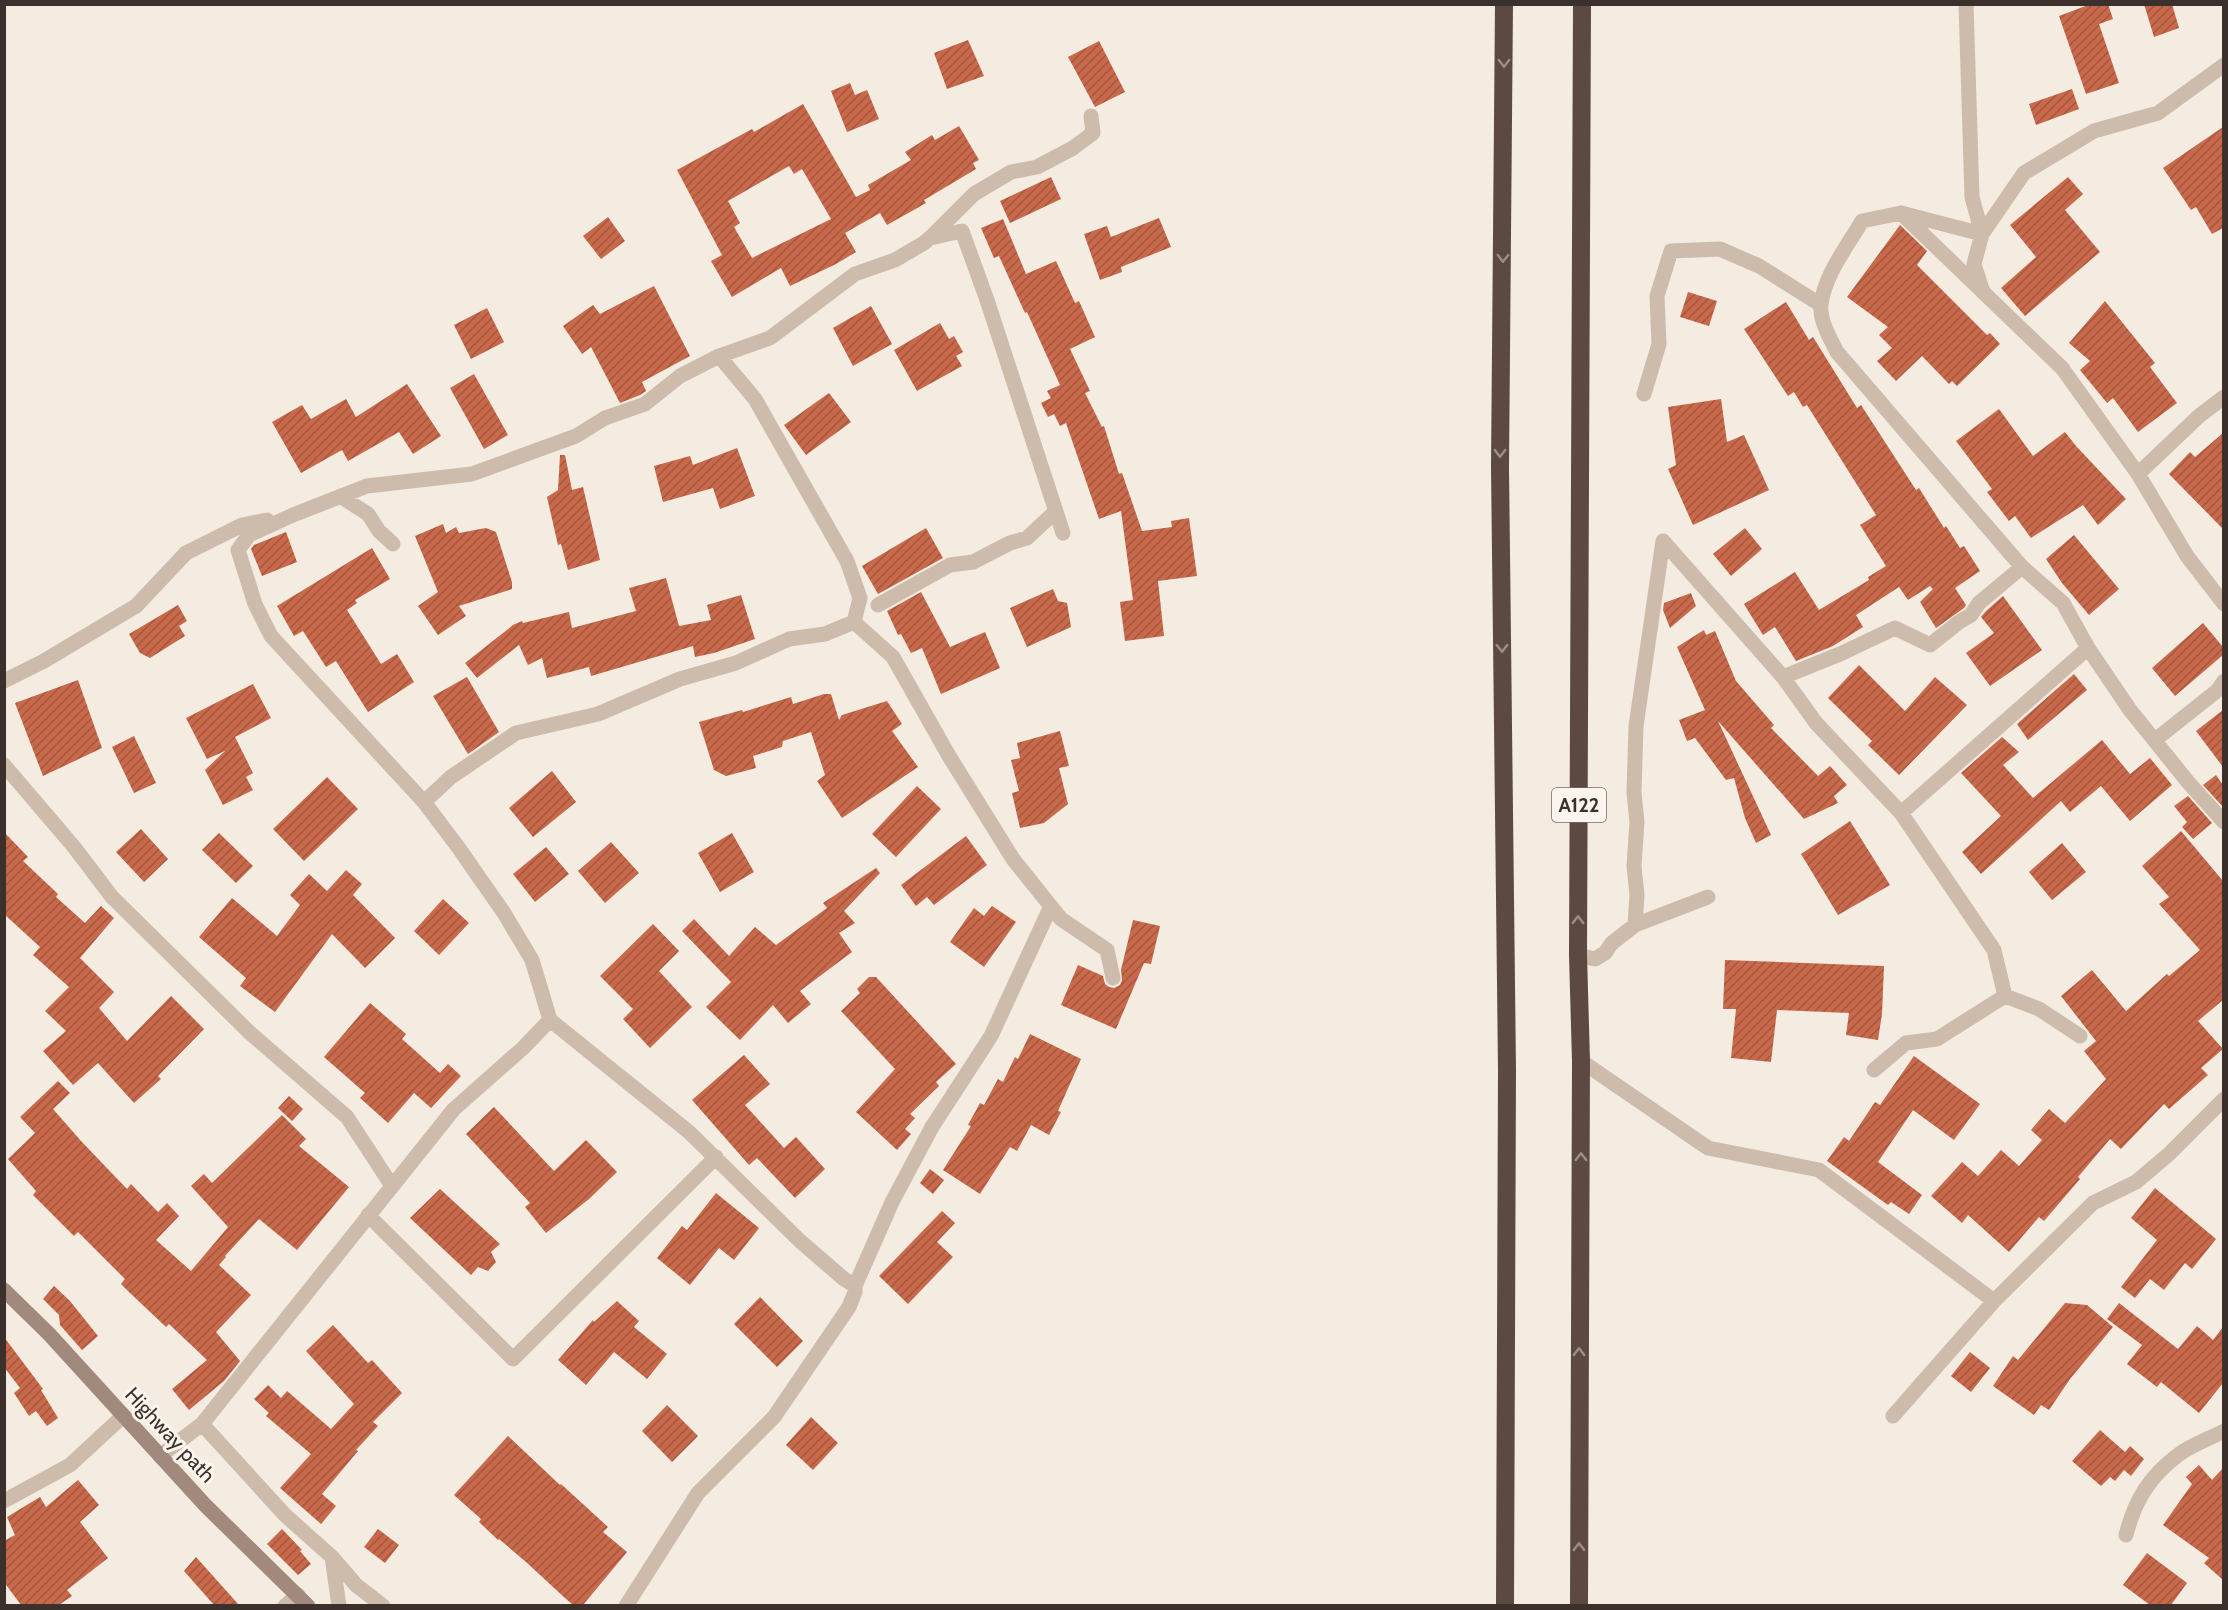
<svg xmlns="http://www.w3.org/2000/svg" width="2228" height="1610" font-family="Cabin,sans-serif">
<defs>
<pattern id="building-hatch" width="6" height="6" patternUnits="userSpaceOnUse" patternTransform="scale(1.5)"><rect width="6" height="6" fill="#c8694b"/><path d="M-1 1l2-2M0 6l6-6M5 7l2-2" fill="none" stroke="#a4573f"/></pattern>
</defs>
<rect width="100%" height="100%" fill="#f4ebe1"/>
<path fill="url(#building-hatch)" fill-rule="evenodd" d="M 2091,4 L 2108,4 L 2113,19 L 2099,24 L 2119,83 L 2086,94 L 2059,16 Z
M 2144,4 L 2172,4 L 2179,28 L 2154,37 Z
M 968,40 L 984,76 L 947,89 L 934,53 Z
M 1099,41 L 1125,92 L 1095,107 L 1068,57 Z
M 850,83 L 855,95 L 867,90 L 879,119 L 847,132 L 831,91 Z
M 2072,89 L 2079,109 L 2036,125 L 2029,104 Z
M 803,104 L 856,197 L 870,190 L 868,185 L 911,160 L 905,152 L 932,135 L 935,140 L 959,126 L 979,160 L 973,163 L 976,169 L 924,200 L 926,203 L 887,225 L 880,213 L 845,233 L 856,252 L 836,264 L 790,286 L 781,268 L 732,297 L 711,261 L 722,255 L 677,170 L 752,129 L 754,132 ZM 789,166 L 794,174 L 802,169 L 831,219 L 752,258 L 734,227 L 740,223 L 728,201 Z
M 2223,127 L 2223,228 L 2212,234 L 2196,207 L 2191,210 L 2163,168 Z
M 1051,177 L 1061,199 L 1010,223 L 1000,201 Z
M 2068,177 L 2083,194 L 2065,210 L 2100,252 L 2025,316 L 2001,288 L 2036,257 L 2010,225 Z
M 608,217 L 625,241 L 601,259 L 583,236 Z
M 1159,218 L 1171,247 L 1121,267 L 1122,272 L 1100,280 L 1084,234 L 1107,226 L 1111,237 Z
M 1003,219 L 1026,274 L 1056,261 L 1075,303 L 1079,301 L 1095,337 L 1070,349 L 1090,391 L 1085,393 L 1102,427 L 1104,426 L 1119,474 L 1122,473 L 1142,531 L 1172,527 L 1171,521 L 1189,518 L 1197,576 L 1158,581 L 1164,636 L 1125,641 L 1120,602 L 1133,600 L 1121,511 L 1099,519 L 1066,423 L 1060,426 L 1054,414 L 1048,417 L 1041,403 L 1051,398 L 1047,391 L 1060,385 L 1027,312 L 1025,313 L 999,256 L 994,258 L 981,228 Z
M 1900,225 L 1927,251 L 1917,265 L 1987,335 L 1990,333 L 2000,344 L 1957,386 L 1952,381 L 1949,384 L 1922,356 L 1896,381 L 1877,361 L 1892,348 L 1879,335 L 1888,327 L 1847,297 Z
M 654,286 L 690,356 L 642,382 L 646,391 L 640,395 L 620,403 L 591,347 L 582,354 L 563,326 L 593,305 L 600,314 Z
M 1688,292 L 1717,301 L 1709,326 L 1680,317 Z
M 2105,301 L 2155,363 L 2150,367 L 2177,403 L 2138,432 L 2113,398 L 2107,403 L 2080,370 L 2090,361 L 2069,343 Z
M 1786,302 L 1809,340 L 1813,337 L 1857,408 L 1861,405 L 1916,490 L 1919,488 L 1944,528 L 1946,526 L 1960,548 L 1964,546 L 1980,571 L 1955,588 L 1966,605 L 1964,608 L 1936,628 L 1920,602 L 1933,589 L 1930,586 L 1908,600 L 1899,587 L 1856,615 L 1863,627 L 1833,646 L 1796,661 L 1775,627 L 1763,635 L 1744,604 L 1795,572 L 1819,610 L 1869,580 L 1868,577 L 1886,566 L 1860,525 L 1876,515 L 1807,405 L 1803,407 L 1794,392 L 1788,396 L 1744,329 Z
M 871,306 L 892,344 L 853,366 L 833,328 Z
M 487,308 L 504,342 L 471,359 L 454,325 Z
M 940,323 L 949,339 L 954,336 L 963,352 L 956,356 L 962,366 L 917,391 L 894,350 Z
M 474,374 L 508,435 L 484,449 L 450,388 Z
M 407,384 L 441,436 L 413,454 L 399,432 L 348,461 L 342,450 L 301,473 L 272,422 L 302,405 L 311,419 L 346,399 L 356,417 Z
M 829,393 L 851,422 L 806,455 L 784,425 Z
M 1721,399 L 1727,442 L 1744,435 L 1769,490 L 1693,525 L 1668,469 L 1676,465 L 1668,407 Z
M 1999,409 L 2033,456 L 2065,432 L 2076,446 L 2126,499 L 2098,525 L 2083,505 L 2031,538 L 2015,516 L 2009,521 L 1987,492 L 1992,489 L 1956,441 Z
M 2223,433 L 2223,529 L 2169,474 L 2190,452 L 2195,457 Z
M 737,448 L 755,496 L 720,509 L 713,488 L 663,502 L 654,466 L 690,456 L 693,465 Z
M 560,455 L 565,455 L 572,490 L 583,487 L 600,560 L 568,570 L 561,544 L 558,545 L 547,497 L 558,490 Z
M 443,524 L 446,533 L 456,527 L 459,533 L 486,528 L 496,532 L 512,582 L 512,589 L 459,606 L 466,616 L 438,635 L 418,606 L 438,592 L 415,536 Z
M 926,528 L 943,558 L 878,594 L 862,566 Z
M 1745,528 L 1762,549 L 1731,576 L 1713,554 Z
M 286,532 L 297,562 L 262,576 L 251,549 L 254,545 Z
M 2074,535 L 2119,589 L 2089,615 L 2062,583 L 2046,559 Z
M 372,548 L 390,579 L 355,600 L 357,603 L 347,610 L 381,664 L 397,654 L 414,682 L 368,712 L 336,661 L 326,667 L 303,631 L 294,636 L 277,606 Z
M 666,578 L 679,626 L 711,620 L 707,605 L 741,595 L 755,639 L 714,653 L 695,657 L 693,646 L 591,676 L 589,667 L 547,678 L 542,658 L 528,665 L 519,645 L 477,678 L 465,663 L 513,625 L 522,621 L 523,623 L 569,612 L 572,628 L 636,611 L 629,588 Z
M 1053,589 L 1058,601 L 1067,603 L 1071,627 L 1027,647 L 1010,608 Z
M 921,592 L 950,647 L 985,632 L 1000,668 L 941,694 L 922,648 L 911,653 L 901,634 L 898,635 L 887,611 Z
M 1691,593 L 1696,606 L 1670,628 L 1663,610 L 1664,603 Z
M 2003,596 L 2042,650 L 1990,686 L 1966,653 L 1994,633 L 1981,617 L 1986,611 Z
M 178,605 L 187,621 L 179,626 L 185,636 L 150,658 L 140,653 L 129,634 Z
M 2203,623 L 2223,647 L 2223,655 L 2175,696 L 2152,668 Z
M 1704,630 L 1706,635 L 1715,631 L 1736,681 L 1774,725 L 1771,728 L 1818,776 L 1830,766 L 1847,785 L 1834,796 L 1838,803 L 1804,819 L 1718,721 L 1771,835 L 1756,843 L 1745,818 L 1734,778 L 1726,780 L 1695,738 L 1687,741 L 1679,720 L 1705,710 L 1677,647 Z
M 1859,665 L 1905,711 L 1935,677 L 1967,705 L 1899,775 L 1868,745 L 1872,741 L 1828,698 Z
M 2074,674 L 2087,690 L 2028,740 L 2017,724 Z
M 467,677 L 499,732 L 468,754 L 433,696 Z
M 78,680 L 102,748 L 43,776 L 15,703 Z
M 253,684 L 271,718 L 235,737 L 253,773 L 246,777 L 253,790 L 223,805 L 205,770 L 225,751 L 207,759 L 186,718 Z
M 824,694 L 831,694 L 839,720 L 842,715 L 887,701 L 902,724 L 892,731 L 918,767 L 842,818 L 817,781 L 825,775 L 811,732 L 783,741 L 782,747 L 753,756 L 756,768 L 726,776 L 714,770 L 699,722 L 742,710 L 743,712 L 791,697 L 793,704 Z
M 2223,710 L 2223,767 L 2196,731 Z
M 1060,731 L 1069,766 L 1059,768 L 1068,804 L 1044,823 L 1020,828 L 1012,793 L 1019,791 L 1011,760 L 1020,758 L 1017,743 Z
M 134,736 L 156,783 L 134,793 L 112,747 Z
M 2002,737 L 2019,752 L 2003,765 L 2033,798 L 2102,740 L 2130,774 L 2150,758 L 2172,785 L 2130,821 L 2101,786 L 2070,812 L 2061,801 L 1981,874 L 1962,852 L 2001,816 L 1961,773 Z
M 552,771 L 576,802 L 533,837 L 509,808 Z
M 2216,775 L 2223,785 L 2223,807 L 2203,785 Z
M 327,777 L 358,809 L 304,861 L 273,829 Z
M 917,786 L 941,809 L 896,857 L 872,834 Z
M 2188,796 L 2212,823 L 2193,839 L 2182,827 L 2187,822 L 2174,806 Z
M 1850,821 L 1890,885 L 1838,915 L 1801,854 Z
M 141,829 L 168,859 L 144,882 L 116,852 Z
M 2181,831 L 2223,881 L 2223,1000 L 2198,1021 L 2223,1049 L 2201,1068 L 2208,1075 L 2169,1109 L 2164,1104 L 2121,1149 L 2110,1139 L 2078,1177 L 2080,1179 L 2044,1221 L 2039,1217 L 2009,1252 L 1968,1215 L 1962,1223 L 1931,1196 L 1962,1162 L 1978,1176 L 2001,1150 L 2019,1166 L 2042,1140 L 2031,1130 L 2049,1109 L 2065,1123 L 2106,1079 L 2084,1051 L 2096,1041 L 2061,996 L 2092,970 L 2126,1011 L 2167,974 L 2169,976 L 2200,950 L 2159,904 L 2169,897 L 2142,866 Z
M 4,832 L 28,857 L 23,861 L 58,894 L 56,897 L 85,923 L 101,906 L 114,918 L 80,958 L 114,992 L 99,1008 L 127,1041 L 171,996 L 204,1029 L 158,1076 L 161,1079 L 134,1103 L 98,1063 L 73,1085 L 43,1051 L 66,1031 L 45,1011 L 69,987 L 33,955 L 40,947 L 4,914 Z
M 219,833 L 253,866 L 236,883 L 202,850 Z
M 732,833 L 754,872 L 720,892 L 698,853 Z
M 966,836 L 987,865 L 934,905 L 927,897 L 916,906 L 901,885 Z
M 611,842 L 639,873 L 605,903 L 578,871 Z
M 2062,843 L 2086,872 L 2052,900 L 2029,872 Z
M 546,847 L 569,874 L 535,902 L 513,874 Z
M 876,868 L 880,873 L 844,911 L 855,923 L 839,933 L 852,952 L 800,991 L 811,1004 L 788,1023 L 773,1005 L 740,1040 L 706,1007 L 731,982 L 682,931 L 694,919 L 729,956 L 755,927 L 776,945 L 827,908 L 823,903 Z
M 346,870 L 362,884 L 353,895 L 395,938 L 365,968 L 332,934 L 275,1012 L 240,986 L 246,978 L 199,937 L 232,898 L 277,936 L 300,905 L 290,895 L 309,874 L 327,891 Z
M 443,899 L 469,923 L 439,955 L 414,931 Z
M 992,906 L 1016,922 L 984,967 L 950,942 L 974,908 L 984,916 Z
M 1133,920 L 1160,926 L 1151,964 L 1144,963 L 1116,1029 L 1061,1005 L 1078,965 L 1103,976 L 1105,984 L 1109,987 L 1114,988 L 1120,985 L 1122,980 L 1121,970 Z
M 653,924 L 679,951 L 659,971 L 692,1007 L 650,1048 L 623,1019 L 633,1009 L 600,976 Z
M 1725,960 L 1884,966 L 1882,1014 L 1878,1040 L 1846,1035 L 1849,1013 L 1777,1010 L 1771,1062 L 1731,1058 L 1736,1009 L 1723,1009 Z
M 869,977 L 876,977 L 956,1064 L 936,1082 L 939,1086 L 910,1114 L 915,1118 L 905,1129 L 911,1134 L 897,1150 L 856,1112 L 895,1069 L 841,1011 L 860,993 L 857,989 Z
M 370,1003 L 406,1034 L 402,1039 L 440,1073 L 448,1064 L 461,1076 L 431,1108 L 414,1093 L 388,1123 L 360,1098 L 365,1093 L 324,1057 Z
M 1030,1034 L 1081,1059 L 1058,1111 L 1061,1112 L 1049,1135 L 1031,1125 L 1017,1151 L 1010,1147 L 980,1194 L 943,1170 L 971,1126 L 968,1125 L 980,1103 L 984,1105 L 998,1079 L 1003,1082 L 1015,1057 L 1018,1059 Z
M 744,1055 L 770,1084 L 745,1105 L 784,1148 L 796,1137 L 825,1169 L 795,1198 L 757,1158 L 749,1165 L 692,1100 Z
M 1914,1056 L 1980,1104 L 1954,1140 L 1913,1110 L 1878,1162 L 1922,1195 L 1909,1214 L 1891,1202 L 1888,1205 L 1827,1161 L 1844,1137 L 1849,1141 L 1875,1102 L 1880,1105 Z
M 58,1081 L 70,1093 L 53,1109 L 81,1141 L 127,1189 L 131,1184 L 158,1212 L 167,1203 L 179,1216 L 156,1240 L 191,1271 L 228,1227 L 191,1186 L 204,1174 L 212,1183 L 282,1115 L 306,1139 L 299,1146 L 349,1187 L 297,1250 L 259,1219 L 225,1256 L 226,1257 L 219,1265 L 251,1295 L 216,1332 L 240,1361 L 224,1381 L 189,1410 L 172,1389 L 207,1360 L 169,1324 L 166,1327 L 129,1292 L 121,1284 L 125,1279 L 78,1232 L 74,1236 L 33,1195 L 36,1191 L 8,1159 L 35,1133 L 20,1117 Z
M 289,1096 L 303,1109 L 292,1121 L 278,1108 Z
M 494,1107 L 554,1171 L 586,1140 L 617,1172 L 589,1199 L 546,1233 L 525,1207 L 530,1203 L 466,1134 Z
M 930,1169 L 944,1180 L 933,1194 L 920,1183 Z
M 2155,1188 L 2216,1239 L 2192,1269 L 2185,1263 L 2164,1290 L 2150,1279 L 2135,1298 L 2121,1287 L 2157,1240 L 2131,1218 Z
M 440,1189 L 500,1244 L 491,1252 L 496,1262 L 488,1271 L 478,1267 L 471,1275 L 410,1218 Z
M 716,1193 L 759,1228 L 734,1260 L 719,1248 L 690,1285 L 657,1258 L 682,1226 L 687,1230 Z
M 942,1211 L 955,1223 L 937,1242 L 953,1257 L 908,1304 L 879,1276 Z
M 54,1286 L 70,1301 L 98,1336 L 82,1350 L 60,1325 L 59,1315 L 43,1299 Z
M 760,1297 L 803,1341 L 777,1367 L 734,1324 Z
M 617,1301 L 639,1321 L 634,1327 L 667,1354 L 647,1379 L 614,1352 L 586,1385 L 558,1360 L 593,1320 L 594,1322 Z
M 2065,1303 L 2087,1305 L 2113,1327 L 2070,1379 L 2049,1410 L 2041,1405 L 2034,1415 L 1993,1386 L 2013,1356 L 2018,1360 Z
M 2119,1303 L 2178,1349 L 2197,1326 L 2213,1340 L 2223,1327 L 2223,1383 L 2199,1413 L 2161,1382 L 2157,1387 L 2127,1364 L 2142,1345 L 2107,1319 Z
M 333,1325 L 368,1363 L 372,1360 L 402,1393 L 373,1422 L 378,1426 L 356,1450 L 358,1451 L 322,1494 L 336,1506 L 321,1524 L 280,1488 L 311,1454 L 266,1416 L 269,1413 L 254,1399 L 268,1385 L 281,1398 L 287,1391 L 331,1429 L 354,1404 L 306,1351 Z
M 4,1337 L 43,1389 L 41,1390 L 58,1418 L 47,1426 L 36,1411 L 29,1416 L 14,1393 L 20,1388 L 4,1367 Z
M 1970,1352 L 1990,1368 L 1971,1392 L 1951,1376 Z
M 667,1405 L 698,1436 L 672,1462 L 642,1431 Z
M 811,1417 L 838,1443 L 813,1470 L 786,1445 Z
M 2100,1430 L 2125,1452 L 2130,1446 L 2144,1459 L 2131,1476 L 2124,1470 L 2115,1481 L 2110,1477 L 2101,1486 L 2072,1461 Z
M 508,1436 L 560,1485 L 561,1484 L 608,1527 L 603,1532 L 627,1552 L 583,1605 L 573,1605 L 565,1598 L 526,1562 L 499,1539 L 498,1540 L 479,1522 L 481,1519 L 454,1495 Z
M 2199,1465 L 2212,1480 L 2223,1468 L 2223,1580 L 2204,1563 L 2209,1558 L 2163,1525 L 2192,1484 L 2186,1477 Z
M 78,1480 L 99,1505 L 80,1522 L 108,1558 L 67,1590 L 72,1596 L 59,1605 L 21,1605 L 4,1582 L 4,1541 L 15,1535 L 7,1517 L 40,1497 L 46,1507 Z
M 282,1529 L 302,1550 L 300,1551 L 311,1564 L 298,1575 L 267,1544 Z
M 378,1529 L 399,1545 L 385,1563 L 364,1547 Z
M 2147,1553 L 2187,1583 L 2171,1605 L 2150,1605 L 2123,1585 Z
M 196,1557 L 239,1605 L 214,1605 L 184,1571 Z"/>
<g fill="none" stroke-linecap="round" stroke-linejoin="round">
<path stroke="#cdbbac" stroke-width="15" d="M 1966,4 L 1972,197 L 1982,234 L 1974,264 L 1982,289
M 2224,65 L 2158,113 L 2094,131 L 2024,173 L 1982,234 L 1901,213 L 2062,368 L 2138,474 L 2187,556 L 2224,604
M 1901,213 L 1862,221 C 1847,247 1825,274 1821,304 C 1819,320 1830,338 1837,352 L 2022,567 L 2063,603 L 2088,648 L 2130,710 L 2188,782 L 2224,822
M 931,237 L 974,194 L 1011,172 L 1037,167 L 1073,148 L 1093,133 L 1091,116
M 1644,394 L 1659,344 L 1657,296 L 1671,251 L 1720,249 L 1759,266 L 1821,305
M 2138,474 L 2199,416 L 2224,397
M 340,496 L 368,514 L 379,531 L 393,544
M 2022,567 L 1979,603 L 1971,615 L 1959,622 L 1930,645 L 1895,628 L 1840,654 L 1783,677 L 1816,723 L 1901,813 L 2088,648
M 878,605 L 950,565 L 973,562 L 1010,543 L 1027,538 L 1055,512
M 854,622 L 893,657 L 949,756 L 1013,859 L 1061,919 L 1107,950 L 1113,978
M 4,681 L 44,661 L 136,606 L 186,553 L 242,525 L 267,520
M 2155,740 L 2218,690 L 2224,681
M 4,765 L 74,847 L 112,897 L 249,1032 L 347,1117 L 392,1186
M 424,802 L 451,777 L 516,733 L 598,714 L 680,679 L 736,663 L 789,639 L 825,634 L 854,622 L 860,598 L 847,561 L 755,399 L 719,356
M 1901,813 L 1994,950 L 2005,996 L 2039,1009 L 2080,1036
M 1635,925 L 1708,897
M 1578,955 L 1595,959 L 1605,953 L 1612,943 L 1635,925 L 1637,895 L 1634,866 L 1637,822 L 1634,793 L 1636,726 L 1663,541 L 1783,677
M 550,1020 L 689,1132 L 800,1241 L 844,1279 L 855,1286 L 855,1292 L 849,1307 L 774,1417 L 698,1493 L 626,1606
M 1581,1061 L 1708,1148 L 1819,1170 L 1994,1301 L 2093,1203 L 2136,1182 L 2169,1154 L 2224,1099
M 1874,1070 L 1906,1043 L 1937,1039 L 2005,996
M 368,1215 L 513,1359 L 716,1157
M 855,1286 L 892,1202 L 932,1127 L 991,1036 L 1051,906
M 1893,1416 L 1994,1301
M 202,1424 L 285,1515 L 332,1557 L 339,1606
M 160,1456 L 202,1424 L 454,1109 L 522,1049 L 550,1020 L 532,960 L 504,913 L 458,847 L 424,802 L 271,636 L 255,604 L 238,550 L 249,535 L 293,515 L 367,486 L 472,474 L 576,436 L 605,418 L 645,404 L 680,376 L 719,356 L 770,338 L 855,274 L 895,260 L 924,243 L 930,238 L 962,231 L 987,300 L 1063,533
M 4,1501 L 70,1465 L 123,1416
M 2126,1535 C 2135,1500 2149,1477 2178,1455 C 2191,1445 2209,1439 2224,1431
M 332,1557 L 356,1585 L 383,1606
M 285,1606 L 298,1595"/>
<path stroke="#a18a7d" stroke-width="15" d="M 4,1290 L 49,1334 L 205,1505 L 308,1606"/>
<path stroke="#5c4a42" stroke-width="18" d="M 1504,4 L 1500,467 L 1507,1070 L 1505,1606
M 1579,1606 L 1581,1061 L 1578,955 L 1582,4"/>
</g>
<defs><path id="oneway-chevron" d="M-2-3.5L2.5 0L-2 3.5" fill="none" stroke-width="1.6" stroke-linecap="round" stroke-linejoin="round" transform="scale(1.5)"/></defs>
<g stroke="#9c8e87">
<use href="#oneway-chevron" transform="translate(1504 63) rotate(90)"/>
<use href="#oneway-chevron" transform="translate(1503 258) rotate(91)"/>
<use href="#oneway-chevron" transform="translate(1500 453) rotate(91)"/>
<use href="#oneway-chevron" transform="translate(1502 648) rotate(89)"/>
<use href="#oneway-chevron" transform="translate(1578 920) rotate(-90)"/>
<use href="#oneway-chevron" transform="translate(1581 1157) rotate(-90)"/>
<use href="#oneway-chevron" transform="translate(1579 1352) rotate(-90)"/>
<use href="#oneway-chevron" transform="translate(1579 1547) rotate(-90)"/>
</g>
<g text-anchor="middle" stroke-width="6" stroke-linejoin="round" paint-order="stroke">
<rect fill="#fbf5ee" stroke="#756b66" stroke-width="1.5" x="1552" y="788" width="54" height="34" rx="4.5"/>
<g font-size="20" font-weight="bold" fill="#3b302b">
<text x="1579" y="812">A122</text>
</g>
<g font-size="21" fill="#3b302b" stroke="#fbf5ee">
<text transform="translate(170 1435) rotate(47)" y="7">Highway path</text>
</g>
</g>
<rect width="2228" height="1610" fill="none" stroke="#3b302b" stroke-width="12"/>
</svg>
